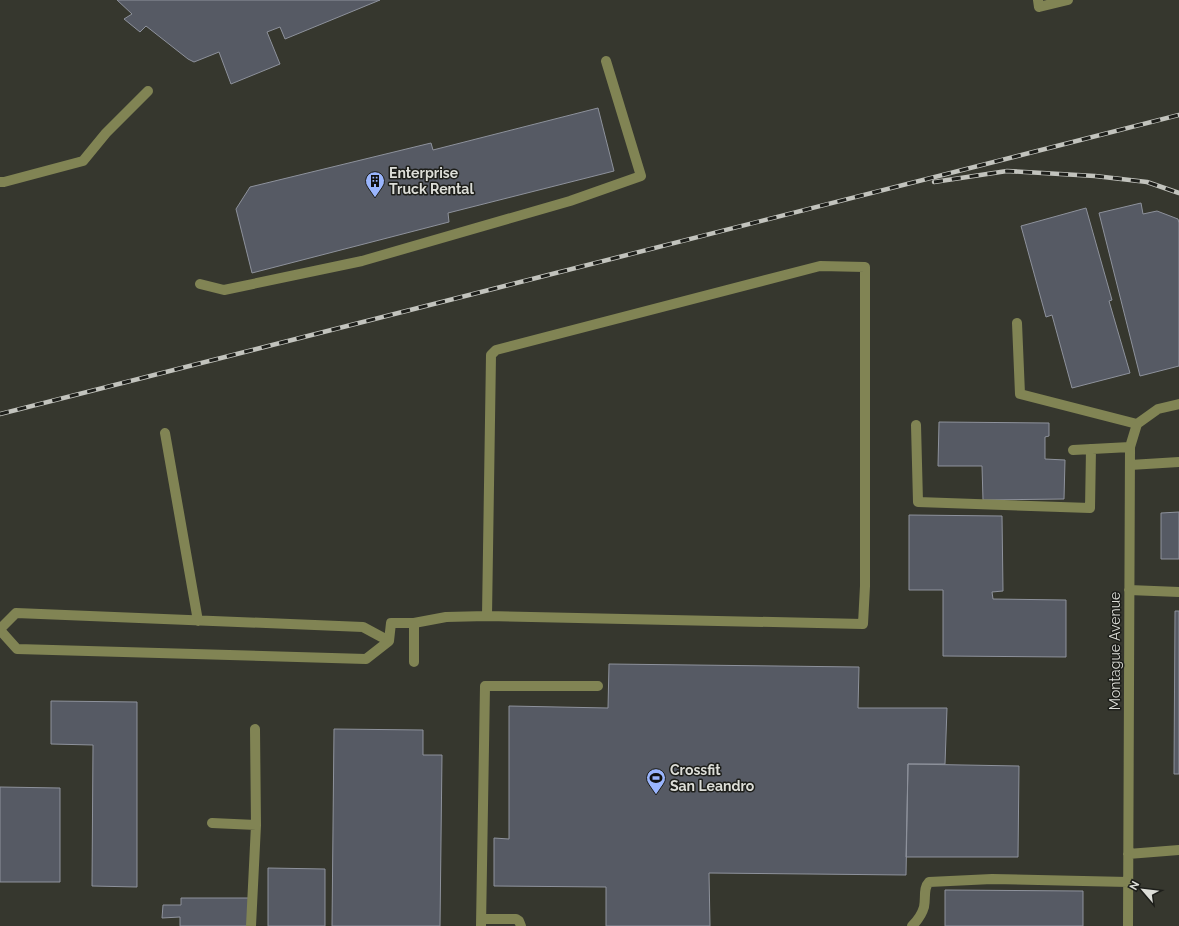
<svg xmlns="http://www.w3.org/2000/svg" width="1179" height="926" font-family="Raleway,sans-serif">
<rect width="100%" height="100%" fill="#36372e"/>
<path fill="#565a64" stroke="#8e929c" d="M 117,0 L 380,0 L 285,39 L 280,27 L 267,32 L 280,64 L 231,84 L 219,52 L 194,62 L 188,59 L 146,26 L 140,32 L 124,19 L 132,14 Z
M 598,108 L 614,171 L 448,213 L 449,222 L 252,273 L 236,209 L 250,187 L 431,143 L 433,150 Z
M 1141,203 L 1143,214 L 1157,211 L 1178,219 L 1179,223 L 1179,366 L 1140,376 L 1099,213 Z
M 1086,208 L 1112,300 L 1109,301 L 1130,373 L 1072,388 L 1052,315 L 1046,317 L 1021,226 Z
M 939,422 L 1049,423 L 1049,436 L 1045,437 L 1045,459 L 1065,460 L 1064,499 L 983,500 L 982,466 L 938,466 Z
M 1179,512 L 1179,559 L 1161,559 L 1161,513 Z
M 909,515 L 1002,516 L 1003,591 L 992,592 L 993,599 L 1066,600 L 1066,657 L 943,656 L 943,590 L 909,590 Z
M 1175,611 L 1179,611 L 1179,774 L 1174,774 Z
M 609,664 L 859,667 L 858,708 L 947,708 L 945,764 L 908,764 L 906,875 L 709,873 L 710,926 L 606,926 L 606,887 L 494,886 L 494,838 L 509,839 L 509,706 L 608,708 Z
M 51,701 L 137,702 L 137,887 L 92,886 L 93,745 L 51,744 Z
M 334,729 L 423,730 L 423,755 L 442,755 L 440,926 L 332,926 Z
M 908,764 L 1019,766 L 1018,857 L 906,857 Z
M 0,787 L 60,788 L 60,882 L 0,882 Z
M 268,868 L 325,869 L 325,926 L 268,926 Z
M 945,890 L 1083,891 L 1083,926 L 945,926 Z
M 181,898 L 249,898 L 249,926 L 180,926 L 180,917 L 162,918 L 163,905 L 181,905 Z"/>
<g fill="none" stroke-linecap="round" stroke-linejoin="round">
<path stroke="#818454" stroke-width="10" d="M 1038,0 L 1039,7 L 1068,0
M 0,182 L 4,182 L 83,161 L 106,133 L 148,91
M 200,284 L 224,290 L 362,261 L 570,201 L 641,176 L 606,61
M 1017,323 L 1020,394 L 1137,424
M 916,425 L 918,502 L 1090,508 L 1091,449
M 165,433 L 198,621
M 1073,450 L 1130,447
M 1130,465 L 1179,462
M 1129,590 L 1179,592
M 414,623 L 446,617 L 487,616 L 863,624 L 865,586 L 865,267 L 820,266 L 496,350 L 491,355 L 487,616
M 0,629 L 16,613 L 363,627 L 389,641 L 366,659 L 17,649 L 0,630
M 389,641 L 391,623 L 414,623 L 414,662
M 212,823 L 256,825
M 1128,854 L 1179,850
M 481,919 L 516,919 L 519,921 L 521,926
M 251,926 L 256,825 L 255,729
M 481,926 L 485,686 L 598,686
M 912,926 C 918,920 922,914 924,907 C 926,898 923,888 929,882 L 992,879 L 1128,882
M 1128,926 L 1130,447 L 1137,424 L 1158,409 L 1179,404"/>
<g stroke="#c2c3bd" stroke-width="4.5">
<path id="rail" d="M 934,182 L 1007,171 L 1095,176 L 1147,182 L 1179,193
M 0,414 L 1179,115"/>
</g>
<use href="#rail" stroke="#1d1e1a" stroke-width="3" stroke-dasharray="9" stroke-linecap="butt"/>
</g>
<defs>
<g id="building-pin" transform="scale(1)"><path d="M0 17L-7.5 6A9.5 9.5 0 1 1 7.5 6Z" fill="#9ab5fd" stroke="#1d1e1a"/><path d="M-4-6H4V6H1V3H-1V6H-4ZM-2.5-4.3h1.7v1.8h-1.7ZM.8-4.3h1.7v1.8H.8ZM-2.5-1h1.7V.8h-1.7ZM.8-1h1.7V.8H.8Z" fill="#111"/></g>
<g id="stadium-pin" transform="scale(1)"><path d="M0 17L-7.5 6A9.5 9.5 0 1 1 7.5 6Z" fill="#9ab5fd" stroke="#1d1e1a"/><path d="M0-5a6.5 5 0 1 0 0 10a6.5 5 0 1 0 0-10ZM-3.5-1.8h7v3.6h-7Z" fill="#111"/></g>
</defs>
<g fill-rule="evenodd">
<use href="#building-pin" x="375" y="181"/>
<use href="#stadium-pin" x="656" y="778"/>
</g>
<g text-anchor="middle" stroke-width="3" stroke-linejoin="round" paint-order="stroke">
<g font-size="14" font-weight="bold" fill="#ddded8" stroke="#1d1e1a" text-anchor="start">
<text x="389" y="178">Enterprise<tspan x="389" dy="16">Truck Rental</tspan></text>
<text x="670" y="775">Crossfit<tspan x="670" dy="16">San Leandro</tspan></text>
</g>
<g font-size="14" fill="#ddded8" stroke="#1d1e1a">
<text transform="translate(1115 651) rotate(-90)" y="5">Montague Avenue</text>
</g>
</g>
<g transform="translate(1143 890) rotate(298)" stroke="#1d1e1a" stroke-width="3" paint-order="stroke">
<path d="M0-3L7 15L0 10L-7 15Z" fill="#ddded8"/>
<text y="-6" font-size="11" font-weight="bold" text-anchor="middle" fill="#ddded8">N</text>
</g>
</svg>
